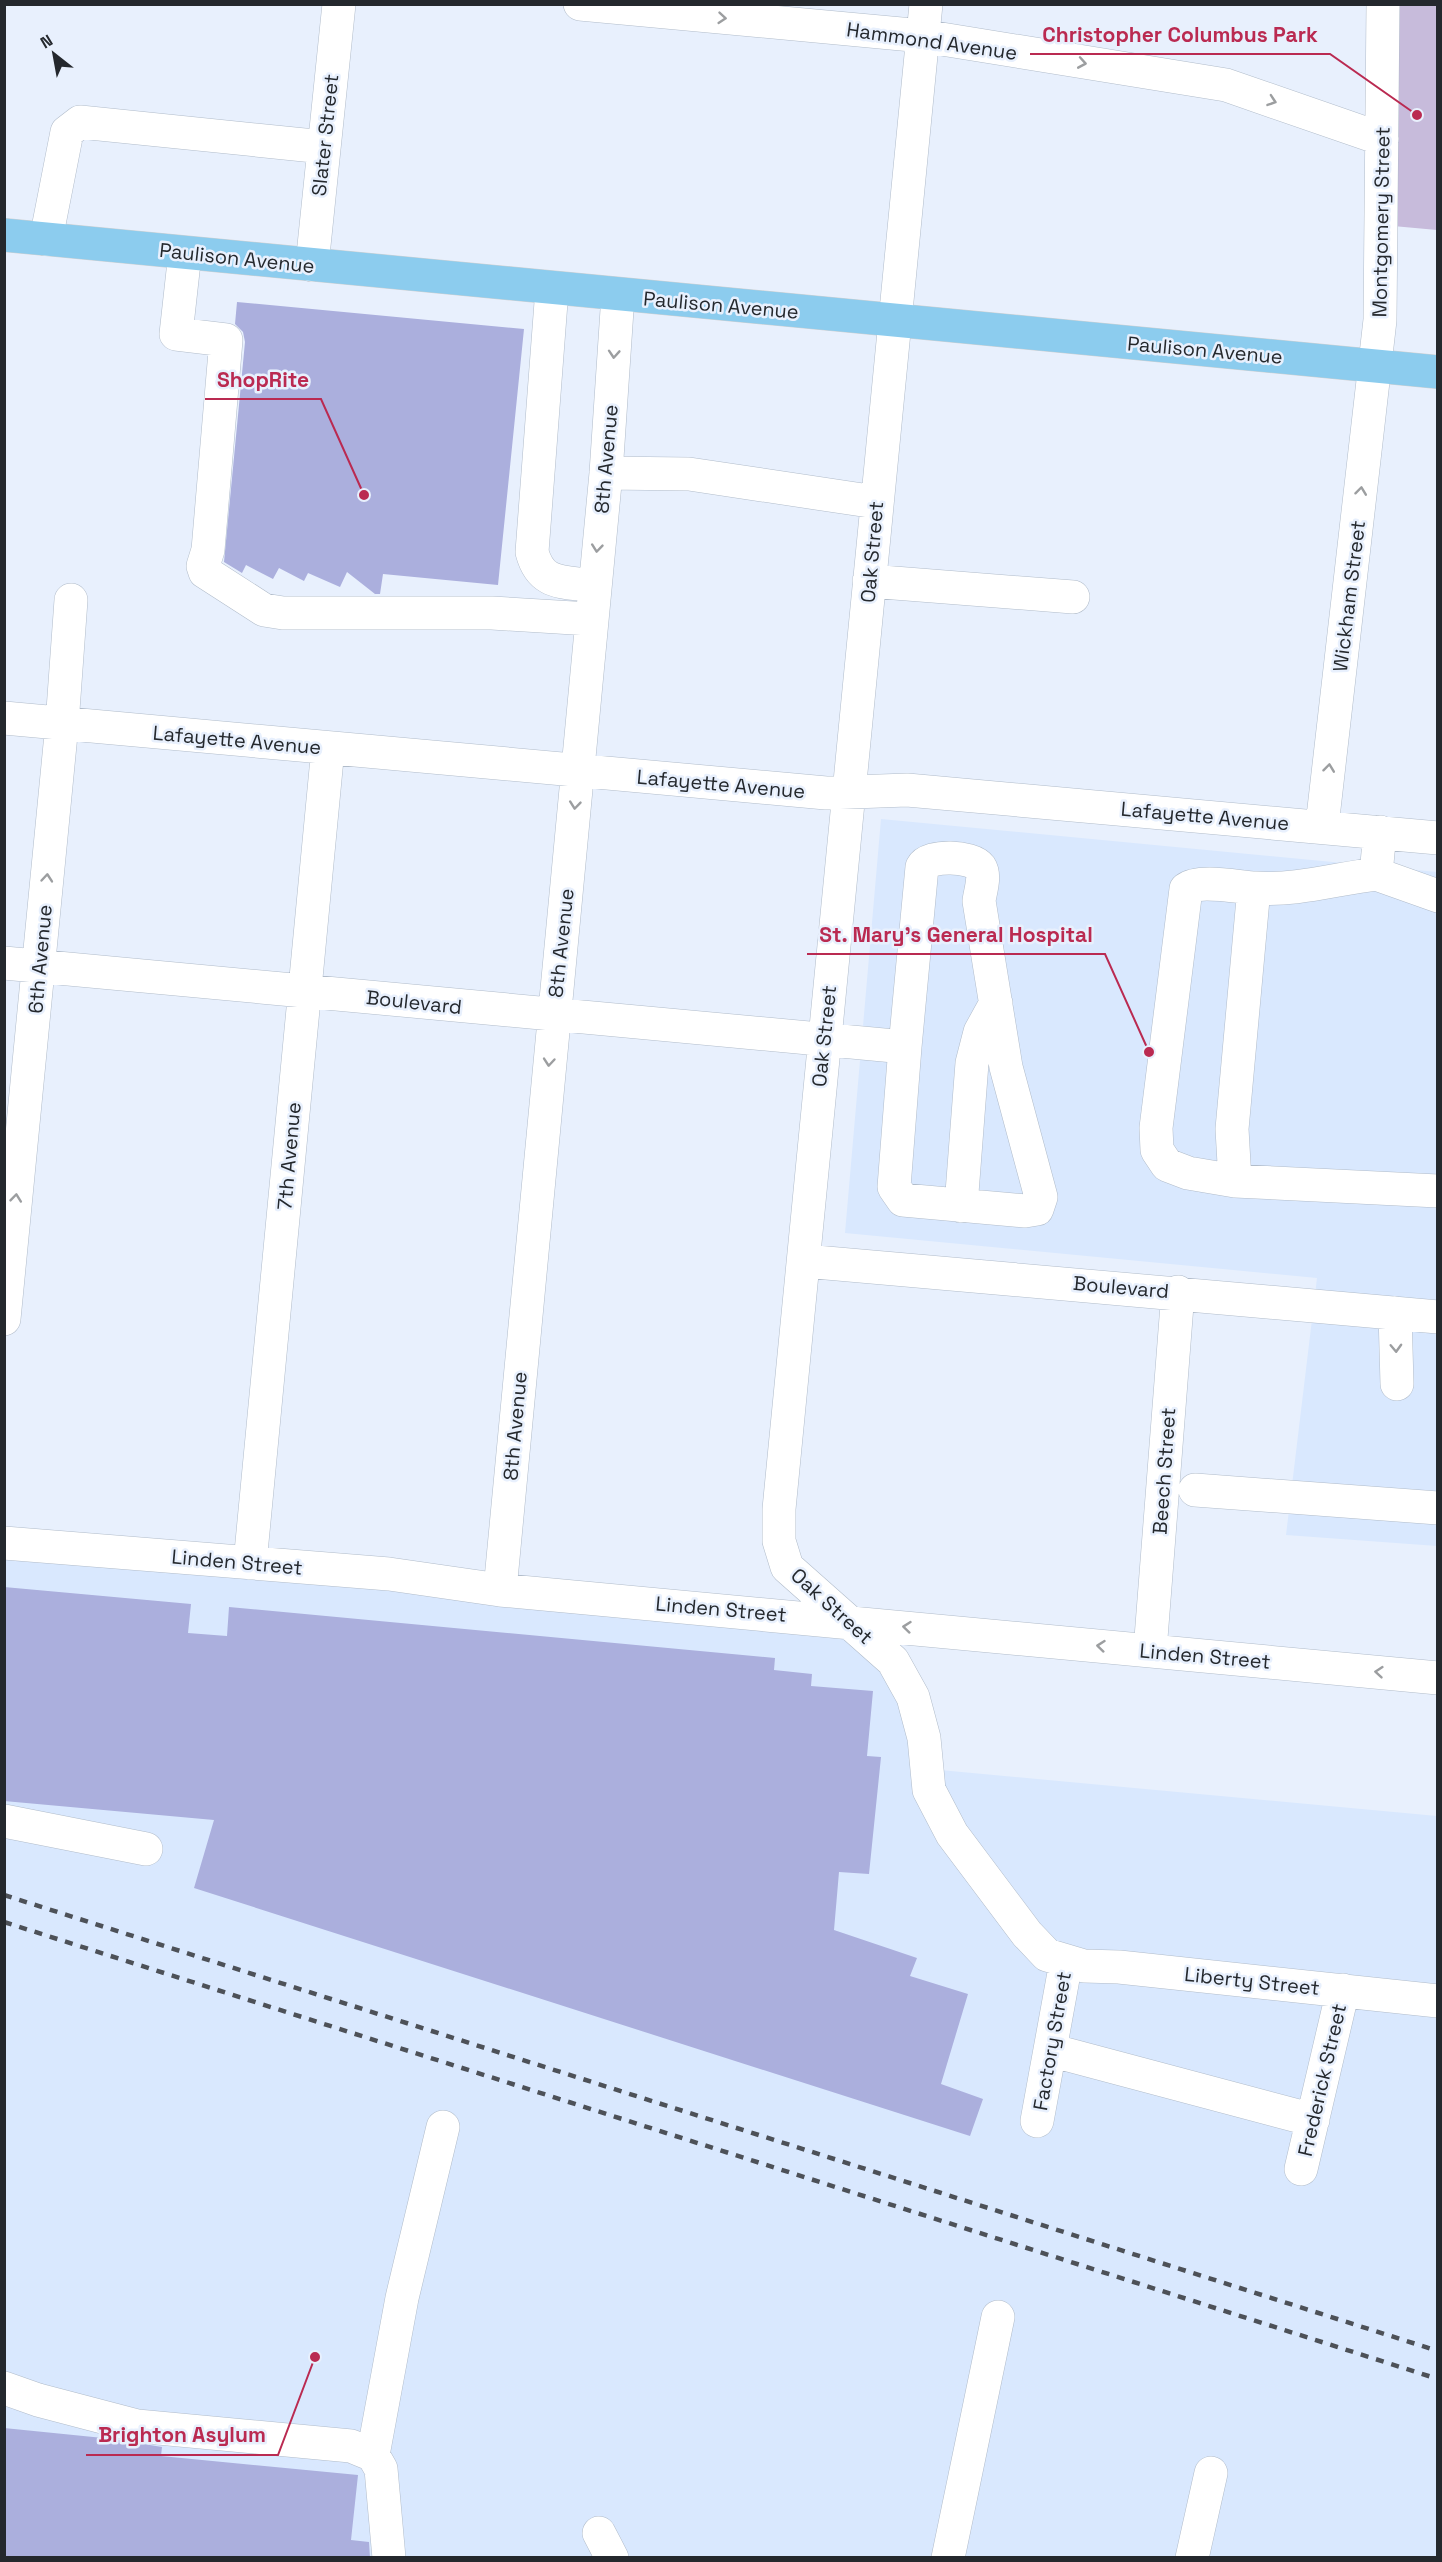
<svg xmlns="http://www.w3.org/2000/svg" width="1442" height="2562" font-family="'Space Grotesk',sans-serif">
<rect width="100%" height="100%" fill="#e8f0fd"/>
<path fill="#d9e8fe" d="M 881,819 L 1437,872 L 1437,1546 L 1286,1535 L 1317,1278 L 845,1233 Z
M 4,1539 L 865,1623 L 940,1770 L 1437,1816 L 1437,2557 L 5,2557 Z"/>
<path fill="#c7bbdb" d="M 1399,5 L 1437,5 L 1437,230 L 1393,226 Z"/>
<path fill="#abafdd" d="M 237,302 L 524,329 L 498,585 L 383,574 L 380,594 L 375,594 L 347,572 L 340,587 L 308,573 L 304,581 L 279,568 L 273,579 L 246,565 L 242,573 L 224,562 L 245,342 L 243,332 L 235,324 Z
M 4,1587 L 191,1604 L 188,1633 L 227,1636 L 229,1607 L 775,1658 L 774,1670 L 812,1674 L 811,1686 L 873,1691 L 867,1756 L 881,1757 L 869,1874 L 839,1872 L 834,1930 L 917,1958 L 910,1976 L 968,1994 L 941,2084 L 983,2099 L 970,2136 L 194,1888 L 214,1820 L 4,1801 Z
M 4,2428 L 113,2439 L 162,2447 L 161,2456 L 358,2475 L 351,2540 L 369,2542 L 370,2558 L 4,2558 Z"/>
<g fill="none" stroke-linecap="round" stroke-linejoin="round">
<g stroke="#b1bcca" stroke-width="34">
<path id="minor" d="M 580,4 L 923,36 L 1226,85 L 1382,139
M 926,4 L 779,1509 L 779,1541 L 787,1567 L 893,1661 L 913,1697 L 924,1738 L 929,1790 L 952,1834 L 1027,1934 L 1047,1955 L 1084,1966 L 1119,1967 L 1438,2001
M 46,239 L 67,132 L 80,122 L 324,147
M 185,253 L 176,334 L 226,340 L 208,550 L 203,566 L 205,572 L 264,610 L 283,613 L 492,613 L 590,619
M 312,265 L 339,4
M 552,289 L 532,552 C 541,586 563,581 593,586
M 606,473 L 689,474 L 876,502
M 869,581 L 1073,597
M 4,718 L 826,793 L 907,790 L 1438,838
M 1322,826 L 1380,320 L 1383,4
M 1380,832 L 1376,874 C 1335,879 1297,891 1255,888 C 1238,887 1199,879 1186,889 L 1156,1128 L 1157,1150 L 1167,1165 L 1188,1173 L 1235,1181 L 1438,1191
M 1376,874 L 1438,896
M 4,963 L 905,1047 L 894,1187 L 903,1200 L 1025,1211 L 1037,1209 L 1041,1197 L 1006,1067 L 979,901 C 980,892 986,876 980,867 C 972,856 929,854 922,867 L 905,1047
M 1235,1181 L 1232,1129 L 1254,888
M 961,1206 L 972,1063 L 980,1032 L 996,1003
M 804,1261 L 1438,1317
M 1395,1313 L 1397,1384
M 4,1319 L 62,724 L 71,600
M 1195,1490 L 1438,1508
M 4,1543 L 389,1574 L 500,1590 L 1438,1678
M 250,1563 L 328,748
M 500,1590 L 606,473 L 618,295
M 1150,1651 L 1178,1292
M 4,1821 L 146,1849
M 1050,2050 L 1313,2120
M 1037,2121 L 1066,1962
M 1301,2169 L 1343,1990
M 4,2388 L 38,2400 L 137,2426 L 351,2446 L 373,2455 L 381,2469 L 389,2558
M 373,2455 L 402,2298 L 443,2127
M 599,2533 L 612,2558
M 948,2558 L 998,2317
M 1192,2558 L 1211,2473"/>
</g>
<g stroke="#cfd0d1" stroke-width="34">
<path id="major" d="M 4,235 L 1438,372"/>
</g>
<use href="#minor" stroke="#fff" stroke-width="33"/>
<use href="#major" stroke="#8cccee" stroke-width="33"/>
<path stroke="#4d5158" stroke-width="4.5" stroke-dasharray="8 8" stroke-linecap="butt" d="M 4,1895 L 1438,2351
M 4,1922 L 1438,2379"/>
</g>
<defs><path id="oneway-chevron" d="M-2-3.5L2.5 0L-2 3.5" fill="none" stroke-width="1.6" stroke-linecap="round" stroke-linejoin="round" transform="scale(1.5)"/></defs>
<g stroke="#9c9ea0">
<use href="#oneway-chevron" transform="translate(722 18) rotate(5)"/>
<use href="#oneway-chevron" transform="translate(1082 63) rotate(10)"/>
<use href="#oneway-chevron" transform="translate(1272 101) rotate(19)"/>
<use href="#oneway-chevron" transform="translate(614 354) rotate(94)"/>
<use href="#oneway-chevron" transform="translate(1361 491) rotate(-83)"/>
<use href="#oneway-chevron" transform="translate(597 548) rotate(96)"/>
<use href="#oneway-chevron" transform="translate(1329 768) rotate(-83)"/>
<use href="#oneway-chevron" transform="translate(575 805) rotate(96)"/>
<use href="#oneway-chevron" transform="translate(47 878) rotate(-85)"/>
<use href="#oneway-chevron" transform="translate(549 1062) rotate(95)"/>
<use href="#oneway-chevron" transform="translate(16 1198) rotate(-84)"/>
<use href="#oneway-chevron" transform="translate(1396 1348) rotate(88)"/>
<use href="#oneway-chevron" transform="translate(907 1627) rotate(-174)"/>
<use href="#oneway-chevron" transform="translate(1101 1646) rotate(-174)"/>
<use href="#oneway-chevron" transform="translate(1379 1672) rotate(-175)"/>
</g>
<g text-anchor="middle" stroke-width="5" stroke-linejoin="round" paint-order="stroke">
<g font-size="20" fill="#24282d" stroke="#e8f0fd">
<text transform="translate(932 41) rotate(8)" y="7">Hammond Avenue</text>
<text transform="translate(325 135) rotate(-84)" y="7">Slater Street</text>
<text transform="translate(1381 222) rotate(-89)" y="7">Montgomery Street</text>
<text transform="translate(237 258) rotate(6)" y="7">Paulison Avenue</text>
<text transform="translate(721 305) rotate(5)" y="7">Paulison Avenue</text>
<text transform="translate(1205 350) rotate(5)" y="7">Paulison Avenue</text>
<text transform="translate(606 459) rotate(-85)" y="7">8th Avenue</text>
<text transform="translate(872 552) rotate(-85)" y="7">Oak Street</text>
<text transform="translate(1349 596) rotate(-83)" y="7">Wickham Street</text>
<text transform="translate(237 740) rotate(5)" y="7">Lafayette Avenue</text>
<text transform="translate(721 784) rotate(5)" y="7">Lafayette Avenue</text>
<text transform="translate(1205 816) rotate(5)" y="7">Lafayette Avenue</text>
<text transform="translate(561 943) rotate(-84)" y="7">8th Avenue</text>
<text transform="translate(40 959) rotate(-85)" y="7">6th Avenue</text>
<text transform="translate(414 1002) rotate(6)" y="7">Boulevard</text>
<text transform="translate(824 1036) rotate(-84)" y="7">Oak Street</text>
<text transform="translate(289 1156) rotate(-85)" y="7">7th Avenue</text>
<text transform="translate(1121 1287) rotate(5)" y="7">Boulevard</text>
<text transform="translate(515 1426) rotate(-85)" y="7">8th Avenue</text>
<text transform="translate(1164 1471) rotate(-86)" y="7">Beech Street</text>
<text transform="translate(237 1562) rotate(5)" y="7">Linden Street</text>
<text transform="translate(832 1606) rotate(42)" y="7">Oak Street</text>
<text transform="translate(721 1609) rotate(5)" y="7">Linden Street</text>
<text transform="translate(1205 1656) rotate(5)" y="7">Linden Street</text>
<text transform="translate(1252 1981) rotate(6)" y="7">Liberty Street</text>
<text transform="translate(1052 2041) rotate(-80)" y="7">Factory Street</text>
<text transform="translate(1322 2080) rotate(-77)" y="7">Frederick Street</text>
</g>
</g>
<path fill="none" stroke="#ba2a51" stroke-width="2" d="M1417 115L1330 54H1030M364 495L321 399H205M1149 1052L1105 954H807M315 2357L278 2455H86"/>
<g fill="#ba2a51" stroke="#e8f0fd" stroke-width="2">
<circle cx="1417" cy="115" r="6"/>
<circle cx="364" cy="495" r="6"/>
<circle cx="1149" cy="1052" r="6"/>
<circle cx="315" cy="2357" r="6"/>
</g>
<g font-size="21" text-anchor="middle" font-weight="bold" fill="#ba2a51" stroke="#e8f0fd" stroke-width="5" stroke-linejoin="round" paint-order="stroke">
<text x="1180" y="42">Christopher Columbus Park</text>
<text x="263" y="387">ShopRite</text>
<text x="956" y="942">St. Mary's General Hospital</text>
<text x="182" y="2442">Brighton Asylum</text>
</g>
<rect width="1442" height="2562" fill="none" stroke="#24282d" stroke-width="12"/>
<g transform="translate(54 54) rotate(329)" stroke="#e8f0fd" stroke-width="4.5" paint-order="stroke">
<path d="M0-4.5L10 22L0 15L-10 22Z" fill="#24282d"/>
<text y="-9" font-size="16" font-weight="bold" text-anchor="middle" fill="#24282d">N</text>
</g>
</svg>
